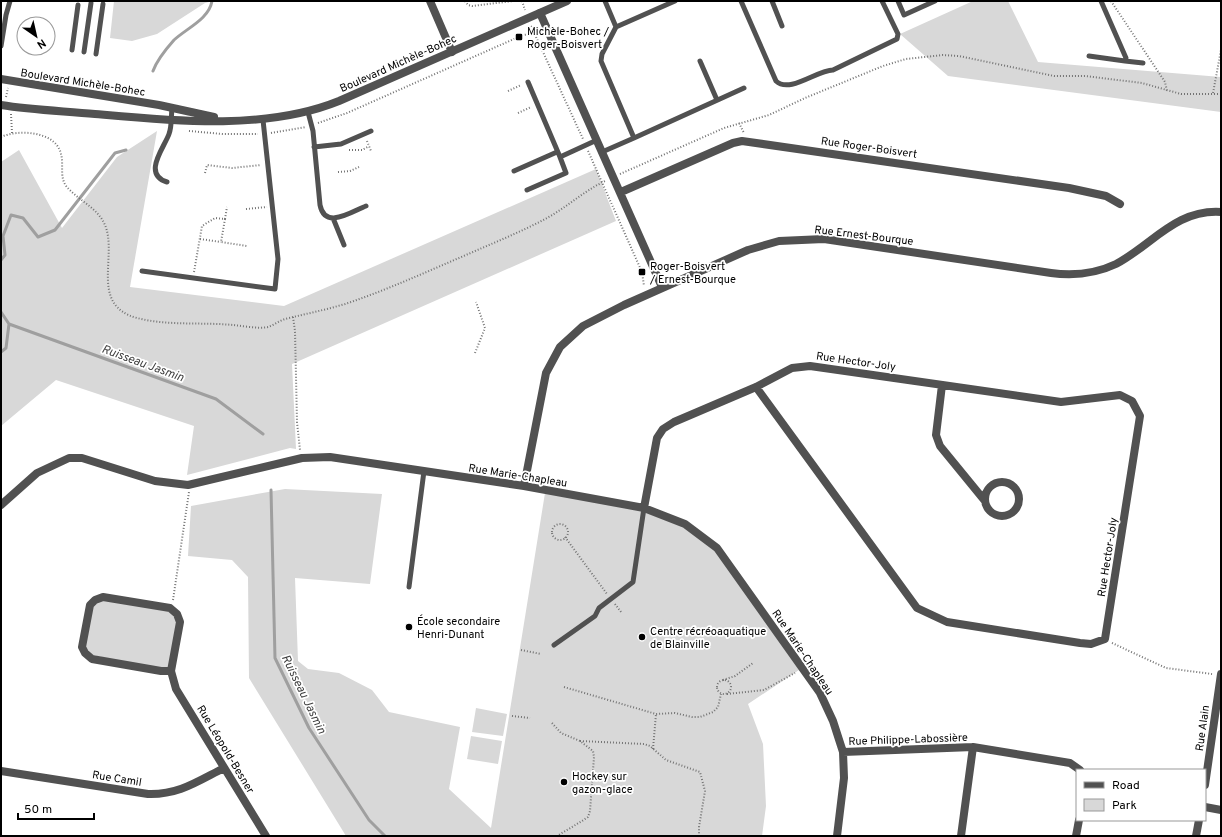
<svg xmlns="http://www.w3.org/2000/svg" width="1222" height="837" font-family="Overpass,sans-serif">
<rect width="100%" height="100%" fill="#fff"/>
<path fill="#d8d8d8" d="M 114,1 L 213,1 L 205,3 L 157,34 L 132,41 L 110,38 Z
M 973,1 L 1008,1 L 1038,62 L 1221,77 L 1221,112 L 948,76 L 900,34 Z
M 157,131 L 130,287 L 284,306 L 596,169 L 616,221 L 292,364 L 296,449 L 290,448 L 187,475 L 194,426 L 56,380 L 1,426 L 1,162 L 19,150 L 62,228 L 117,157 Z
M 285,489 L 382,494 L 370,584 L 295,578 L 298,661 L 308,669 L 339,673 L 372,690 L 389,712 L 460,727 L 449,789 L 491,828 L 545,493 L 644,509 L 682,524 L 714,546 L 802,668 L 748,704 L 763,744 L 766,806 L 762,836 L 346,836 L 249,678 L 248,577 L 232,560 L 188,556 L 191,506 Z
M 95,600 L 170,608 L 177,614 L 171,671 L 161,671 L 85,653 L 90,605 Z
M 476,708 L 507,714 L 503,736 L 472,732 Z
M 471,736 L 502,741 L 498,764 L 467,759 Z"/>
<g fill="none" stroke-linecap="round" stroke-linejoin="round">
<path stroke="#9f9f9f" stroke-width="3" d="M 153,71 C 157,60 166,49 174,40 C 187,28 209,19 212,1
M 1,260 L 5,255 L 3,236 L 11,215 L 23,218 L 38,237 L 55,230 L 115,153 L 126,150
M 1,312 L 9,324 L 6,348 L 1,352
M 9,324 L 216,399 L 263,434
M 271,490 L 275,658 L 309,728 L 369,820 L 385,836"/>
<path stroke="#737373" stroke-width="2" stroke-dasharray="1 2" stroke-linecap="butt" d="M 465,1 L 468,5 L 472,6 L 513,1
M 522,1 L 525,10
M 1111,1 L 1165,82 L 1167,91
M 531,26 L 583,139
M 508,91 L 521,85
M 1213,93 L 1221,50
M 6,97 L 8,88
M 518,113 L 531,107
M 11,114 L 12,133
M 318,123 L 347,113 L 523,35 L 534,34
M 739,123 L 744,133
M 189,131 L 223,134 L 258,134
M 271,133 L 306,127
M 1,137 C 18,129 56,131 61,154 C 64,164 59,178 67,187 C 79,201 98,208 105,225 C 118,256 89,305 137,318 C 168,326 202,322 233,325 C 244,326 257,329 268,327 C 274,325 279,321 285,319 C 305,314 325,310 345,304 C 387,290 426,272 466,255 C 493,243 521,232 547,218 C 567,207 584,191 605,181
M 367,141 L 371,151
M 349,150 L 362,150 L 369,146
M 588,151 L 642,272 L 644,286
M 338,172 L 350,171 L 359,167
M 205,173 L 207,165 L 232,168 L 261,165
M 620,174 L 724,128 L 769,115 L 805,98 L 883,66 L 906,59 L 943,55 L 959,56 L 1054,76 L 1085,76 L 1142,83 L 1181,94 L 1221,94
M 246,209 L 267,207
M 225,219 L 227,207
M 200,239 L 221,242
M 194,272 L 202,226 L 215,218 L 225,219 L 221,242 L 247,246
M 293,317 L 295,331 L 297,422 L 300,450
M 475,353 L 485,328 L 476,302
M552 532a8 8 0 1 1 16 0a8 8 0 1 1-16 0Z
M 565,537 L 607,594
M 173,600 L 189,492
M 615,604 L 621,612
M 1112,643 L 1166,668 L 1212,674
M 521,650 L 541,654
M 723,680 L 735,676 L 753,663
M717 687a7 7 0 1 1 14 0a7 7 0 1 1-14 0Z
M 564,687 L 656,714 L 675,713 L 692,717 L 700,717 L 713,712 L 718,707 L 721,694
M 727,694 L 764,690 L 795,673
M 512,716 L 530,718
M 552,723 L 561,733 L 580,741 L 593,751 L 594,757 L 590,811 L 588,817 L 582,821 L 557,836
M 580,741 L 644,744 L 650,746 L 666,760 L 700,772 L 705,791 L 699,827 L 699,836
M 653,749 L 656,714"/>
<path stroke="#515151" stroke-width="5" d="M 605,1 L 616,27
M 741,1 L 776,81 C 790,94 817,70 833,70 L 897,39 L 898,34 L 882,1
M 772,1 L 782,26
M 898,1 L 904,15 L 935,1
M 1,46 L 6,15 L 10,1
M 72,50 L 78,5
M 84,52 L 91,3
M 96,54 L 103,4
M 1089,56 L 1125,61 L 1126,58 L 1101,1
M 700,61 L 717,100
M 1125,61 L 1143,63
M 528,82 L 560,157 L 597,140
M 308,112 L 313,131 L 320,205 C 325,230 351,212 366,206
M 634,138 L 744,88
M 314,147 L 341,144 L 371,131
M 602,152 L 634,138 L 601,61 L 602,54 L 616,27 L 675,1
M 514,171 L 557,152
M 167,182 C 142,174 164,148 169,134 C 172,126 171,117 172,108
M 527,190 L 566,173 L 560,157
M 333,218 L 344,245
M 142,271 L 275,289 L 278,259 L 263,120
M 409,587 L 424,471
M 554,645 L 595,616 L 599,608 L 633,582 L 644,508"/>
<path stroke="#515151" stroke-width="8" d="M 430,1 L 452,52
M 540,13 L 662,287
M 621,192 L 733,143 L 742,141 L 1069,188 L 1106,196 L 1120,204
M 942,385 L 936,435 L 940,446 L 985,501
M985 499a17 17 0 1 1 34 0a17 17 0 1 1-34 0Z
M 524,486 L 546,373 L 560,347 L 583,326 L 624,305 L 748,250 L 779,241 L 824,239 L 1051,273 C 1074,276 1095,274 1116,264 C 1152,245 1176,209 1221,212
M 1,505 L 37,473 L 69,458 L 82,458 L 155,481 L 188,485 L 302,458 L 330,457 L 524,486 L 644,508 L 685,524 L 717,548 L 820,693 L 833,721 L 843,752 L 844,778 L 837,836
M 644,508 L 657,438 L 663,429 L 674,422 L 756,387 L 792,368 L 810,366 L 1061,402 L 1120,395 L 1132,401 L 1140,416 L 1105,639 L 1091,644 L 1080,643 L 947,622 L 917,608 L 756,387
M 103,597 L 170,608 L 177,614 L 180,622 L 171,671 L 161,671 L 92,659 L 85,653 L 82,647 L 90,605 L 95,600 Z
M 171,671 L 176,689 L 266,836
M 843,752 L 973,747 L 1070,763 L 1080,770
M 1,771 L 148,794 C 179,795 198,781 224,768
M 1205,785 L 1221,674
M 1205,807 L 1221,810
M 961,836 L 973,747
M 1076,836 L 1079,820
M 1196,836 L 1199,820"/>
<path stroke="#515151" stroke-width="8" d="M 1,79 L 159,105 L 214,117
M 1,105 C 32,110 64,111 95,114 C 172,121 265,131 339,101 L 567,1"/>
</g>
<g fill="#000" stroke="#fff" stroke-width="1.5">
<rect x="515" y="33" width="8" height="8" rx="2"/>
<rect x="638" y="268" width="8" height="8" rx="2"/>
<circle cx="409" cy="627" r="4"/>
<circle cx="642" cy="637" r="4"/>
<circle cx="564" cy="782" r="4"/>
</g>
<g text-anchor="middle" stroke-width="3.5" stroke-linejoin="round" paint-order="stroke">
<g font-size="11" fill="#000" stroke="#fff" text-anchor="start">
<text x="527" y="35">Michèle-Bohec /<tspan x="527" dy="13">Roger-Boisvert</tspan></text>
<text x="650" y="270">Roger-Boisvert<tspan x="650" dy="13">/ Ernest-Bourque</tspan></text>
<text x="417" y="625">École secondaire<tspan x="417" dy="13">Henri-Dunant</tspan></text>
<text x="650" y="635">Centre récréoaquatique<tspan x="650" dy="13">de Blainville</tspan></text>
<text x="572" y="780">Hockey sur<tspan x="572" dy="13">gazon-glace</tspan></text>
</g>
<g font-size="11" fill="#000" stroke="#fff">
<text transform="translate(398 63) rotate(-24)" y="4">Boulevard Michèle-Bohec</text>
<text transform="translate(83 82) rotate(9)" y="4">Boulevard Michèle-Bohec</text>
<text transform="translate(869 147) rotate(8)" y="4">Rue Roger-Boisvert</text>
<text transform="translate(864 235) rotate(7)" y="4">Rue Ernest-Bourque</text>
<text transform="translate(856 361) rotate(8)" y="4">Rue Hector-Joly</text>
<text transform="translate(518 475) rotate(9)" y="4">Rue Marie-Chapleau</text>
<text transform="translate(1107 557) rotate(-81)" y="4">Rue Hector-Joly</text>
<text transform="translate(803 652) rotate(56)" y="4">Rue Marie-Chapleau</text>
<text transform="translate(1202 728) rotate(-82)" y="4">Rue Alain</text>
<text transform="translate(908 739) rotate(-2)" y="4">Rue Philippe-Labossière</text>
<text transform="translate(226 749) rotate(59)" y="4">Rue Léopold-Besner</text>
<text transform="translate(117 778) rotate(9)" y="4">Rue Camil</text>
</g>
<g font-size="12" font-style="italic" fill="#404040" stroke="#fff">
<text transform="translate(143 363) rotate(20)" y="4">Ruisseau Jasmin</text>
<text transform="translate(304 694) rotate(64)" y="4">Ruisseau Jasmin</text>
</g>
</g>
<rect width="1222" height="837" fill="none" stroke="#000000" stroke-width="4"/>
<rect x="1076" y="769" width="130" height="52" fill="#ffffff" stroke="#999999"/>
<rect x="1084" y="782" width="20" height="6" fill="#515151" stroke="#999999"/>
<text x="1112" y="789" font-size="12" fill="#000000">Road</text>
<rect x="1084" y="799" width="20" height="12" fill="#d8d8d8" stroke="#999999"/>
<text x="1112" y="809" font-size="12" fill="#000000">Park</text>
<g transform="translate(36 36) rotate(146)"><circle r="19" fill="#ffffff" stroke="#999999"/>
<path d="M0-3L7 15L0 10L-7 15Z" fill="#000000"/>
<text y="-6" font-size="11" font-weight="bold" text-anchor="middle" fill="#000000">N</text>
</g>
<path d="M18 813v6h76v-6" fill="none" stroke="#000000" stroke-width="2"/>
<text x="24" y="813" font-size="12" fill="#000000" stroke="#ffffff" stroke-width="3" paint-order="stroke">50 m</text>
</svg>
